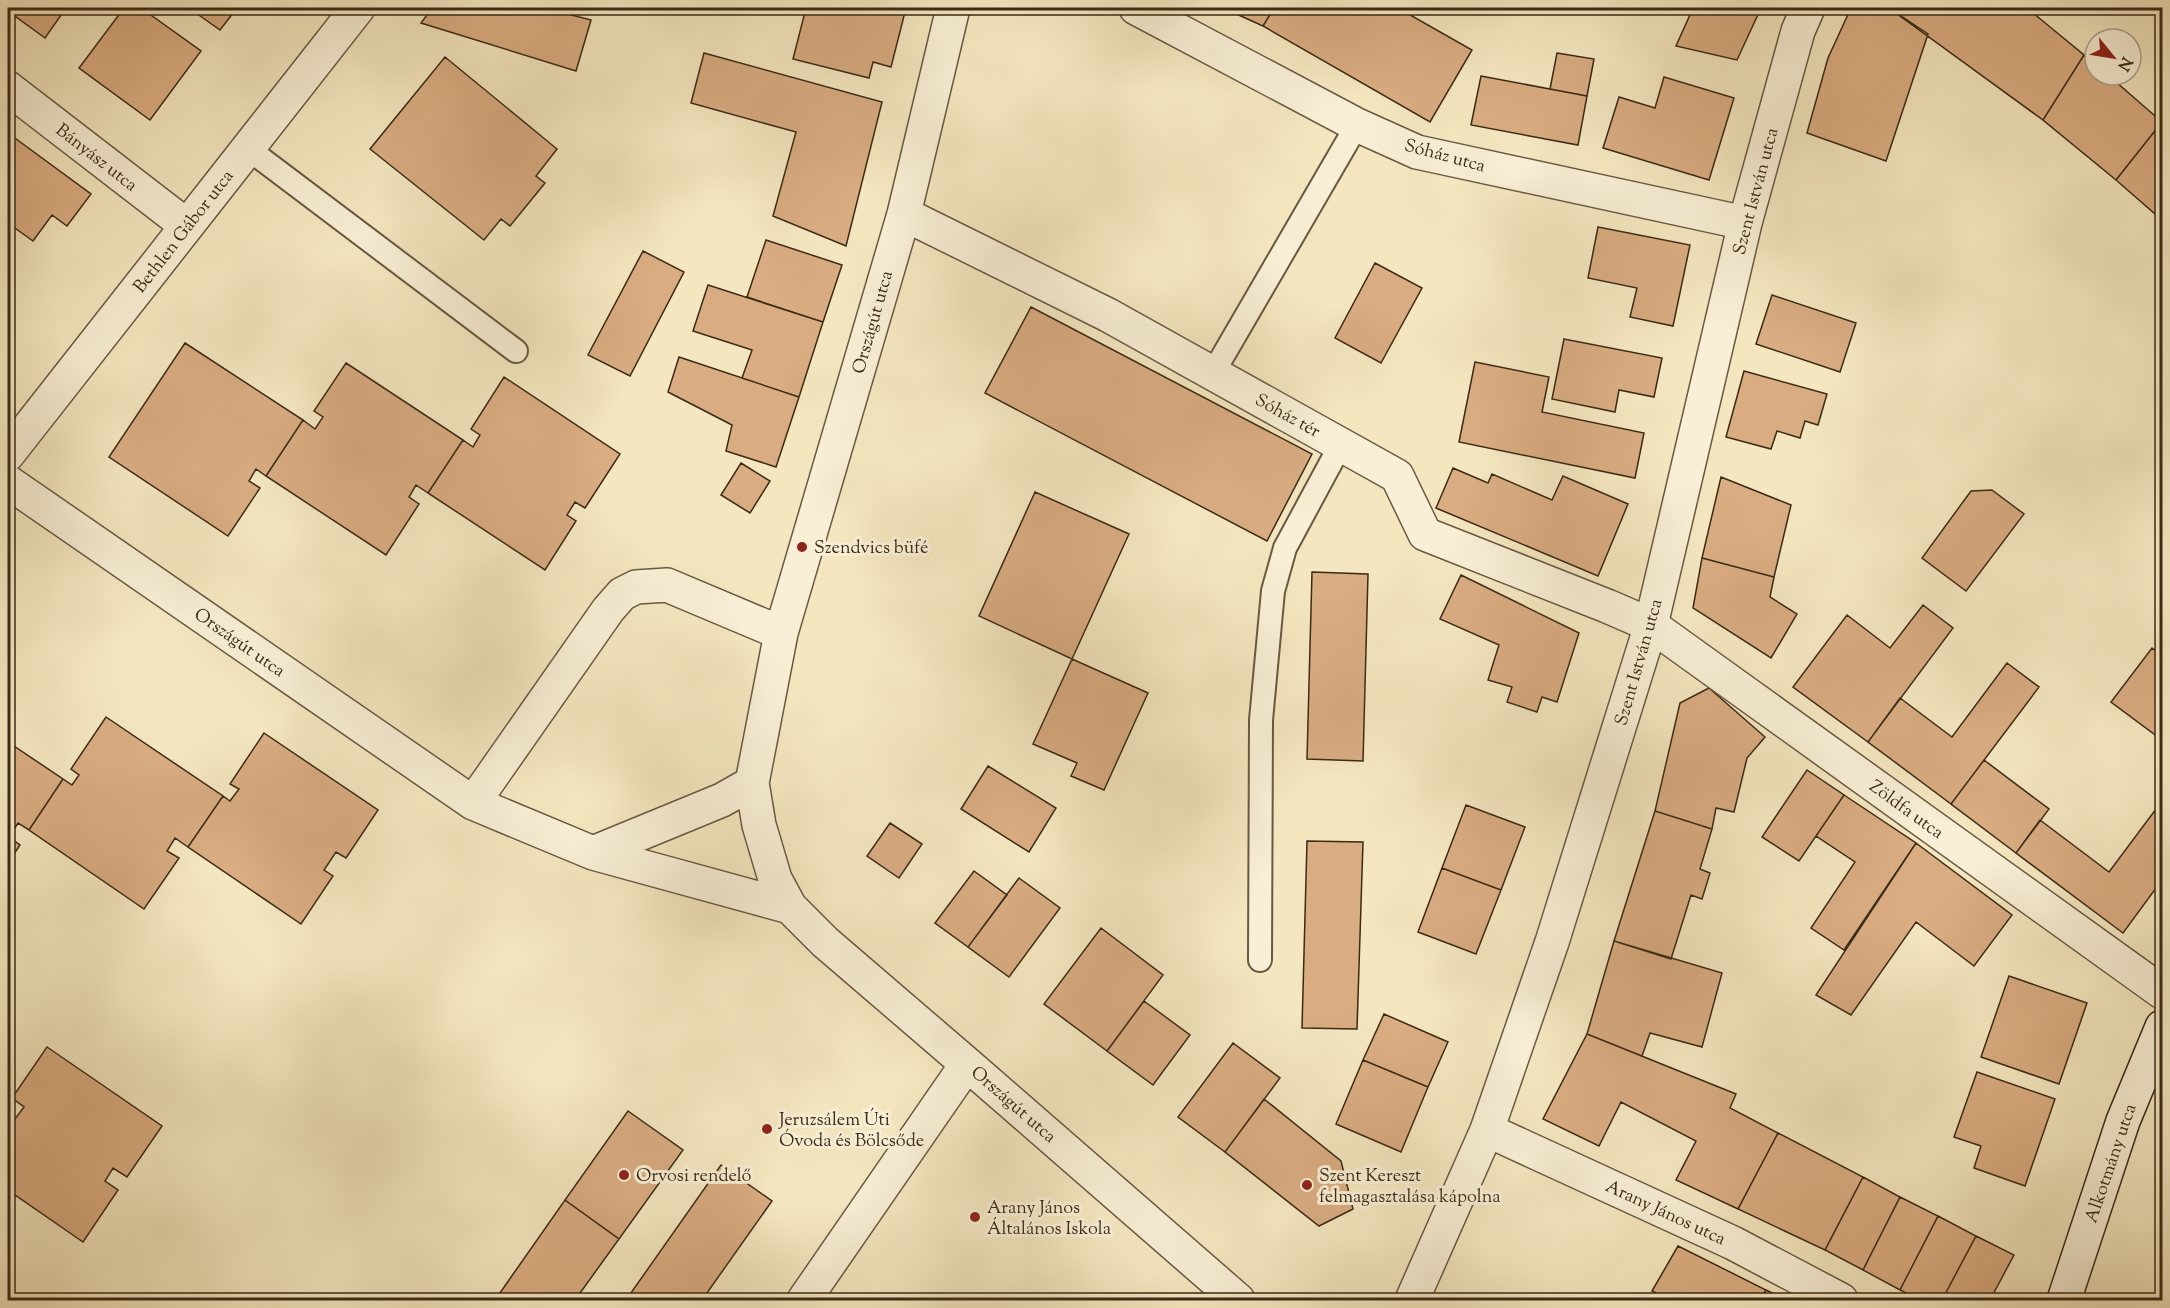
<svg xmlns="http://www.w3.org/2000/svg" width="2170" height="1308" font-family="'Sorts Mill Goudy',serif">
<rect width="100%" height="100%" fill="#f4e7c0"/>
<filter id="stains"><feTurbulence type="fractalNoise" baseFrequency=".00333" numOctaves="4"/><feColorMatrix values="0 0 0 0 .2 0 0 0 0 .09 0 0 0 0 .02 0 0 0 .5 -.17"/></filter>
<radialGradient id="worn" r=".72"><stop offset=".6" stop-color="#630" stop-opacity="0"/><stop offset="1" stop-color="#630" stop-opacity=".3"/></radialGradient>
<path fill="#d9ac81" stroke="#3a2a16" stroke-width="1.5" d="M 8,8 L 66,8 L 45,38 L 8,11 Z
M 124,8 L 141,8 L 201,51 L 150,120 L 79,68 Z
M 189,8 L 237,8 L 220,30 Z
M 432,8 L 545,8 L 591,20 L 576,71 L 421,23 Z
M 806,8 L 906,8 L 891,67 L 873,62 L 869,78 L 793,59 Z
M 1223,8 L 1274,8 L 1263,26 Z
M 1274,8 L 1398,8 L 1472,50 L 1430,122 L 1263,26 Z
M 1693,8 L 1761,8 L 1737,60 L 1676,46 Z
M 1851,8 L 1889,8 L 1928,34 L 1886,161 L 1807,133 L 1828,58 Z
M 1889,8 L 2027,8 L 2084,55 L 2043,120 Z
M 704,53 L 882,102 L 846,246 L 773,216 L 796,132 L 691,103 Z
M 1557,53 L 1594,59 L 1587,96 L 1550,89 Z
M 2084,55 L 2095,64 L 2095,75 L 2108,75 L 2162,122 L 2116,180 L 2043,120 Z
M 445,57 L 557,149 L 536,176 L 545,183 L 510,226 L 501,219 L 484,240 L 370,149 Z
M 1481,76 L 1587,96 L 1578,145 L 1471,125 Z
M 1664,77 L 1734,98 L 1709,180 L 1603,148 L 1619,97 L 1655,108 Z
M 2162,122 L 2162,220 L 2116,180 Z
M 8,133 L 91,194 L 67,226 L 52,215 L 33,241 L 12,226 L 8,232 Z
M 1598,227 L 1690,245 L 1673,326 L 1630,317 L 1637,288 L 1588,278 Z
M 766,240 L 842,265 L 823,322 L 747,297 Z
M 643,251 L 684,272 L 630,376 L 588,355 Z
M 1375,263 L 1422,288 L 1381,363 L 1335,338 Z
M 708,285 L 823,322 L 799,397 L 742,378 L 752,350 L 693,331 Z
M 1772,295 L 1856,323 L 1840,372 L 1756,344 Z
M 1031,307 L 1312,454 L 1267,541 L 985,393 Z
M 1564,339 L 1662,358 L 1654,397 L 1619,390 L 1615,412 L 1552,399 Z
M 185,343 L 303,420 L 266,476 L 256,469 L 249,481 L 260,488 L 228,536 L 109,457 Z
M 679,357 L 799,397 L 776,467 L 726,451 L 732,425 L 668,392 Z
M 1475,362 L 1549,377 L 1542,412 L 1644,433 L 1635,478 L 1459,442 Z
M 346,363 L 463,440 L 428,493 L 416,485 L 409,497 L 419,504 L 386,555 L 266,476 L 303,420 L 315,429 L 323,417 L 314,411 Z
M 1744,371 L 1827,394 L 1818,425 L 1805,421 L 1800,438 L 1777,431 L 1771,449 L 1726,437 Z
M 504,377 L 620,454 L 585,508 L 575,502 L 567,515 L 576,521 L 545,570 L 428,493 L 463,440 L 473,447 L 480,435 L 471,429 Z
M 741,463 L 770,481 L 750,513 L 721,495 Z
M 1453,468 L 1488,483 L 1492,474 L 1552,500 L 1563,476 L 1628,504 L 1598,576 L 1436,508 Z
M 1721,477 L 1791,505 L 1774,577 L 1702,558 Z
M 1992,490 L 2024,514 L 1966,591 L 1922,558 L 1971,491 Z
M 1035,492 L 1129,534 L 1072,659 L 979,616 Z
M 1702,558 L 1774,577 L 1770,597 L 1797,614 L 1771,658 L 1693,608 Z
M 1312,572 L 1368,574 L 1363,761 L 1307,759 Z
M 1461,575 L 1579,633 L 1557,702 L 1542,697 L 1537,712 L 1507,702 L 1512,687 L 1488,680 L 1499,645 L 1440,619 Z
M 1923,605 L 1953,628 L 1868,742 L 1793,687 L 1847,615 L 1890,648 Z
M 2152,648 L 2162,656 L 2162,740 L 2111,702 Z
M 1072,659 L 1148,693 L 1104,790 L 1071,776 L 1077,763 L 1033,744 Z
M 2007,663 L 2039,687 L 1951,804 L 1868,742 L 1900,698 L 1952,737 Z
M 1709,688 L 1765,737 L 1747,758 L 1734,812 L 1716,808 L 1712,829 L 1655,811 L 1680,703 Z
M 106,717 L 223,796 L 188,847 L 175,838 L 167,851 L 179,858 L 144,909 L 29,830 L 63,779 L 72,785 L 79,775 L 71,769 Z
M 264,733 L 378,810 L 346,858 L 336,852 L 324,870 L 333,876 L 301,924 L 188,847 L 223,796 L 230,801 L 239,789 L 230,784 Z
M 8,742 L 63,779 L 29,830 L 18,823 L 9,837 L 20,845 L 8,863 Z
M 1984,760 L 2049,809 L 2016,853 L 1951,804 Z
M 988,766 L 1056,808 L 1029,852 L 961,809 Z
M 1807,770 L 1844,795 L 1799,861 L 1762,837 Z
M 1844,795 L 1916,843 L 1844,950 L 1811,928 L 1855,862 L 1816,836 Z
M 2162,801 L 2162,880 L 2123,933 L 2016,853 L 2040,820 L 2109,872 Z
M 1466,805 L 1525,827 L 1501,890 L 1442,868 Z
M 1655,811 L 1712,829 L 1700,869 L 1710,873 L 1702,899 L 1691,895 L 1671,959 L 1614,941 Z
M 890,823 L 922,844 L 899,878 L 867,856 Z
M 1307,841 L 1363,842 L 1357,1029 L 1302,1028 Z
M 1916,843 L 2012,915 L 1974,966 L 1916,922 L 1851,1015 L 1816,995 Z
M 1442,868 L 1501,890 L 1476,954 L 1418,932 Z
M 974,871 L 1007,895 L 968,947 L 935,923 Z
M 1019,878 L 1060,908 L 1009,977 L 968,947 Z
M 1101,928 L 1163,975 L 1107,1051 L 1044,1004 Z
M 1614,941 L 1722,973 L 1702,1047 L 1650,1033 L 1642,1056 L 1587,1034 Z
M 2009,976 L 2087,1003 L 2059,1084 L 1981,1057 Z
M 1144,1001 L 1190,1035 L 1153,1085 L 1107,1051 Z
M 1384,1014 L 1448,1042 L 1428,1087 L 1363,1060 Z
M 1587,1034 L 1736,1094 L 1730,1108 L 1778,1133 L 1738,1209 L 1676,1180 L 1696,1141 L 1621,1102 L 1599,1146 L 1543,1119 Z
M 1233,1043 L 1280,1078 L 1225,1152 L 1178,1117 Z
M 47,1047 L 162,1126 L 127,1177 L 113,1168 L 105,1181 L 118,1190 L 83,1242 L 8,1190 L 8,1113 L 15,1119 L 24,1107 L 12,1098 Z
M 1363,1060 L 1428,1087 L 1401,1152 L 1336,1124 Z
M 1977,1072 L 2055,1099 L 2025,1186 L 1974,1168 L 1981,1146 L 1954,1137 Z
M 1264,1099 L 1341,1161 L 1353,1209 L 1319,1226 L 1225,1152 Z
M 628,1111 L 683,1150 L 619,1239 L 565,1200 Z
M 1778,1133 L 1863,1177 L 1825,1250 L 1738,1209 Z
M 721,1165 L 772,1201 L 702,1300 L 626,1300 Z
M 1863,1177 L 1900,1197 L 1863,1270 L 1825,1250 Z
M 1900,1197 L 1938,1216 L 1900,1290 L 1863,1270 Z
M 565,1200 L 619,1239 L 575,1300 L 495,1300 Z
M 1938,1216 L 1976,1236 L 1942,1300 L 1921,1300 L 1900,1290 Z
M 1976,1236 L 2014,1255 L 1990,1300 L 1942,1300 Z
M 1678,1246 L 1766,1290 L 1760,1300 L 1670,1300 L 1652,1291 Z
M 1766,1290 L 1787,1300 L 1760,1300 Z
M 1502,1295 L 1523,1300 L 1501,1300 Z"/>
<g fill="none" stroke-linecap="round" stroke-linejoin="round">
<g stroke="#685940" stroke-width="26">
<path id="lane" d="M 247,148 L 516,351
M 1213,373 L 1357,125
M 1260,960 L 1261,720 L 1273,591 L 1285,548 L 1341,444"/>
</g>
<g stroke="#685940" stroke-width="36">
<path id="street" d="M 953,8 L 904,214 L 781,633 L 752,783 L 759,825 L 775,879 L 790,907 L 825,942 L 967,1064 L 1238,1300
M 1136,8 L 1357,125 L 1417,152 L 1745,223
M 8,88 L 187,226
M 904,214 L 1108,315 L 1397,476 L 1425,534 L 1607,606 L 1651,625 L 2162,992
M 8,454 L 358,8
M 8,482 L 473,803 L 593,853 L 790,907
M 473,803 L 608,610 L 622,594 L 636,587 L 667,585 L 781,633
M 593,853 L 722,800 L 752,783
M 1487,1130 L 1733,1243 L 1841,1300
M 804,1300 L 967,1064
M 1412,1300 L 1487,1130 L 1552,942 L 1651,625 L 1745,223 L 1798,31 L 1808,8"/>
</g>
<g stroke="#3a2a16" stroke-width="36">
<path id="secondary" d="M 2064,1300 L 2123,1121 L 2162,1027"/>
</g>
<use href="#lane" stroke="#f8efd6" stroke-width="22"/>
<use href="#street" stroke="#f8efd6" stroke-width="33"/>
<use href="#secondary" stroke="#f8efd6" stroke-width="33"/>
</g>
<g fill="#8f2418" stroke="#f8efd6" stroke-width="2">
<circle cx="802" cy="547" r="6"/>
<circle cx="767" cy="1129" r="6"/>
<circle cx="624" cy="1175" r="6"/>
<circle cx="1307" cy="1185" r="6"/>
<circle cx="975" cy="1217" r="6"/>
</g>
<g text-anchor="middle" stroke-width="6" stroke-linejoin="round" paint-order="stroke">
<g font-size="18" fill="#3a2a16" stroke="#f8efd6">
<text transform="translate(1445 155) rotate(15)" y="6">Sóház utca</text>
<text transform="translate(97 157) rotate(38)" y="6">Bányász utca</text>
<text transform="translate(1755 191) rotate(-75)" y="6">Szent István utca</text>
<text transform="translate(183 231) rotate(-52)" y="6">Bethlen Gábor utca</text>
<text transform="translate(872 322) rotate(-74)" y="6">Országút utca</text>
<text transform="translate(1288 415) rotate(29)" y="6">Sóház tér</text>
<text transform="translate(240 642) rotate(35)" y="6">Országút utca</text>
<text transform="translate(1638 662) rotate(-74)" y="6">Szent István utca</text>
<text transform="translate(1907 809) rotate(36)" y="6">Zöldfa utca</text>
<text transform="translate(1014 1104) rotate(41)" y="6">Országút utca</text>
<text transform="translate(2110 1163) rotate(-71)" y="6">Alkotmány utca</text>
<text transform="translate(1666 1212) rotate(25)" y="6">Arany János utca</text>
</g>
<g font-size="18" fill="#3a2a16" stroke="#f8efd6" text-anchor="start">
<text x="814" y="553">Szendvics büfé</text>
<text x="779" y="1125">Jeruzsálem Úti<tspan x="779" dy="21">Óvoda és Bölcsőde</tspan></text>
<text x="636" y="1181">Orvosi rendelő</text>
<text x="1319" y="1181">Szent Kereszt<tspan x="1319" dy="21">felmagasztalása kápolna</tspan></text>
<text x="987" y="1213">Arany János<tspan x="987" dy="21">Általános Iskola</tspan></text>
</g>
</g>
<rect width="2170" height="1308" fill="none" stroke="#f4e7c0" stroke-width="30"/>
<rect x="9" y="9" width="2152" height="1290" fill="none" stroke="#3a2a16" stroke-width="3"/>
<rect x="15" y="15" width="2140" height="1278" fill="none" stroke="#3a2a16" stroke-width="1.5"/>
<g transform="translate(2113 57) rotate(120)"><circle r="28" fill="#f8efd6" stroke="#aca089" stroke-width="1.5"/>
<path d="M0-4.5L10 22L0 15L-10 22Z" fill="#8f2418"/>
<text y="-9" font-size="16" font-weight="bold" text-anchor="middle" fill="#3a2a16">N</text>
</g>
<rect width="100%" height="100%" filter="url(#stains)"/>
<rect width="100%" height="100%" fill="url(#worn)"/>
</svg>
